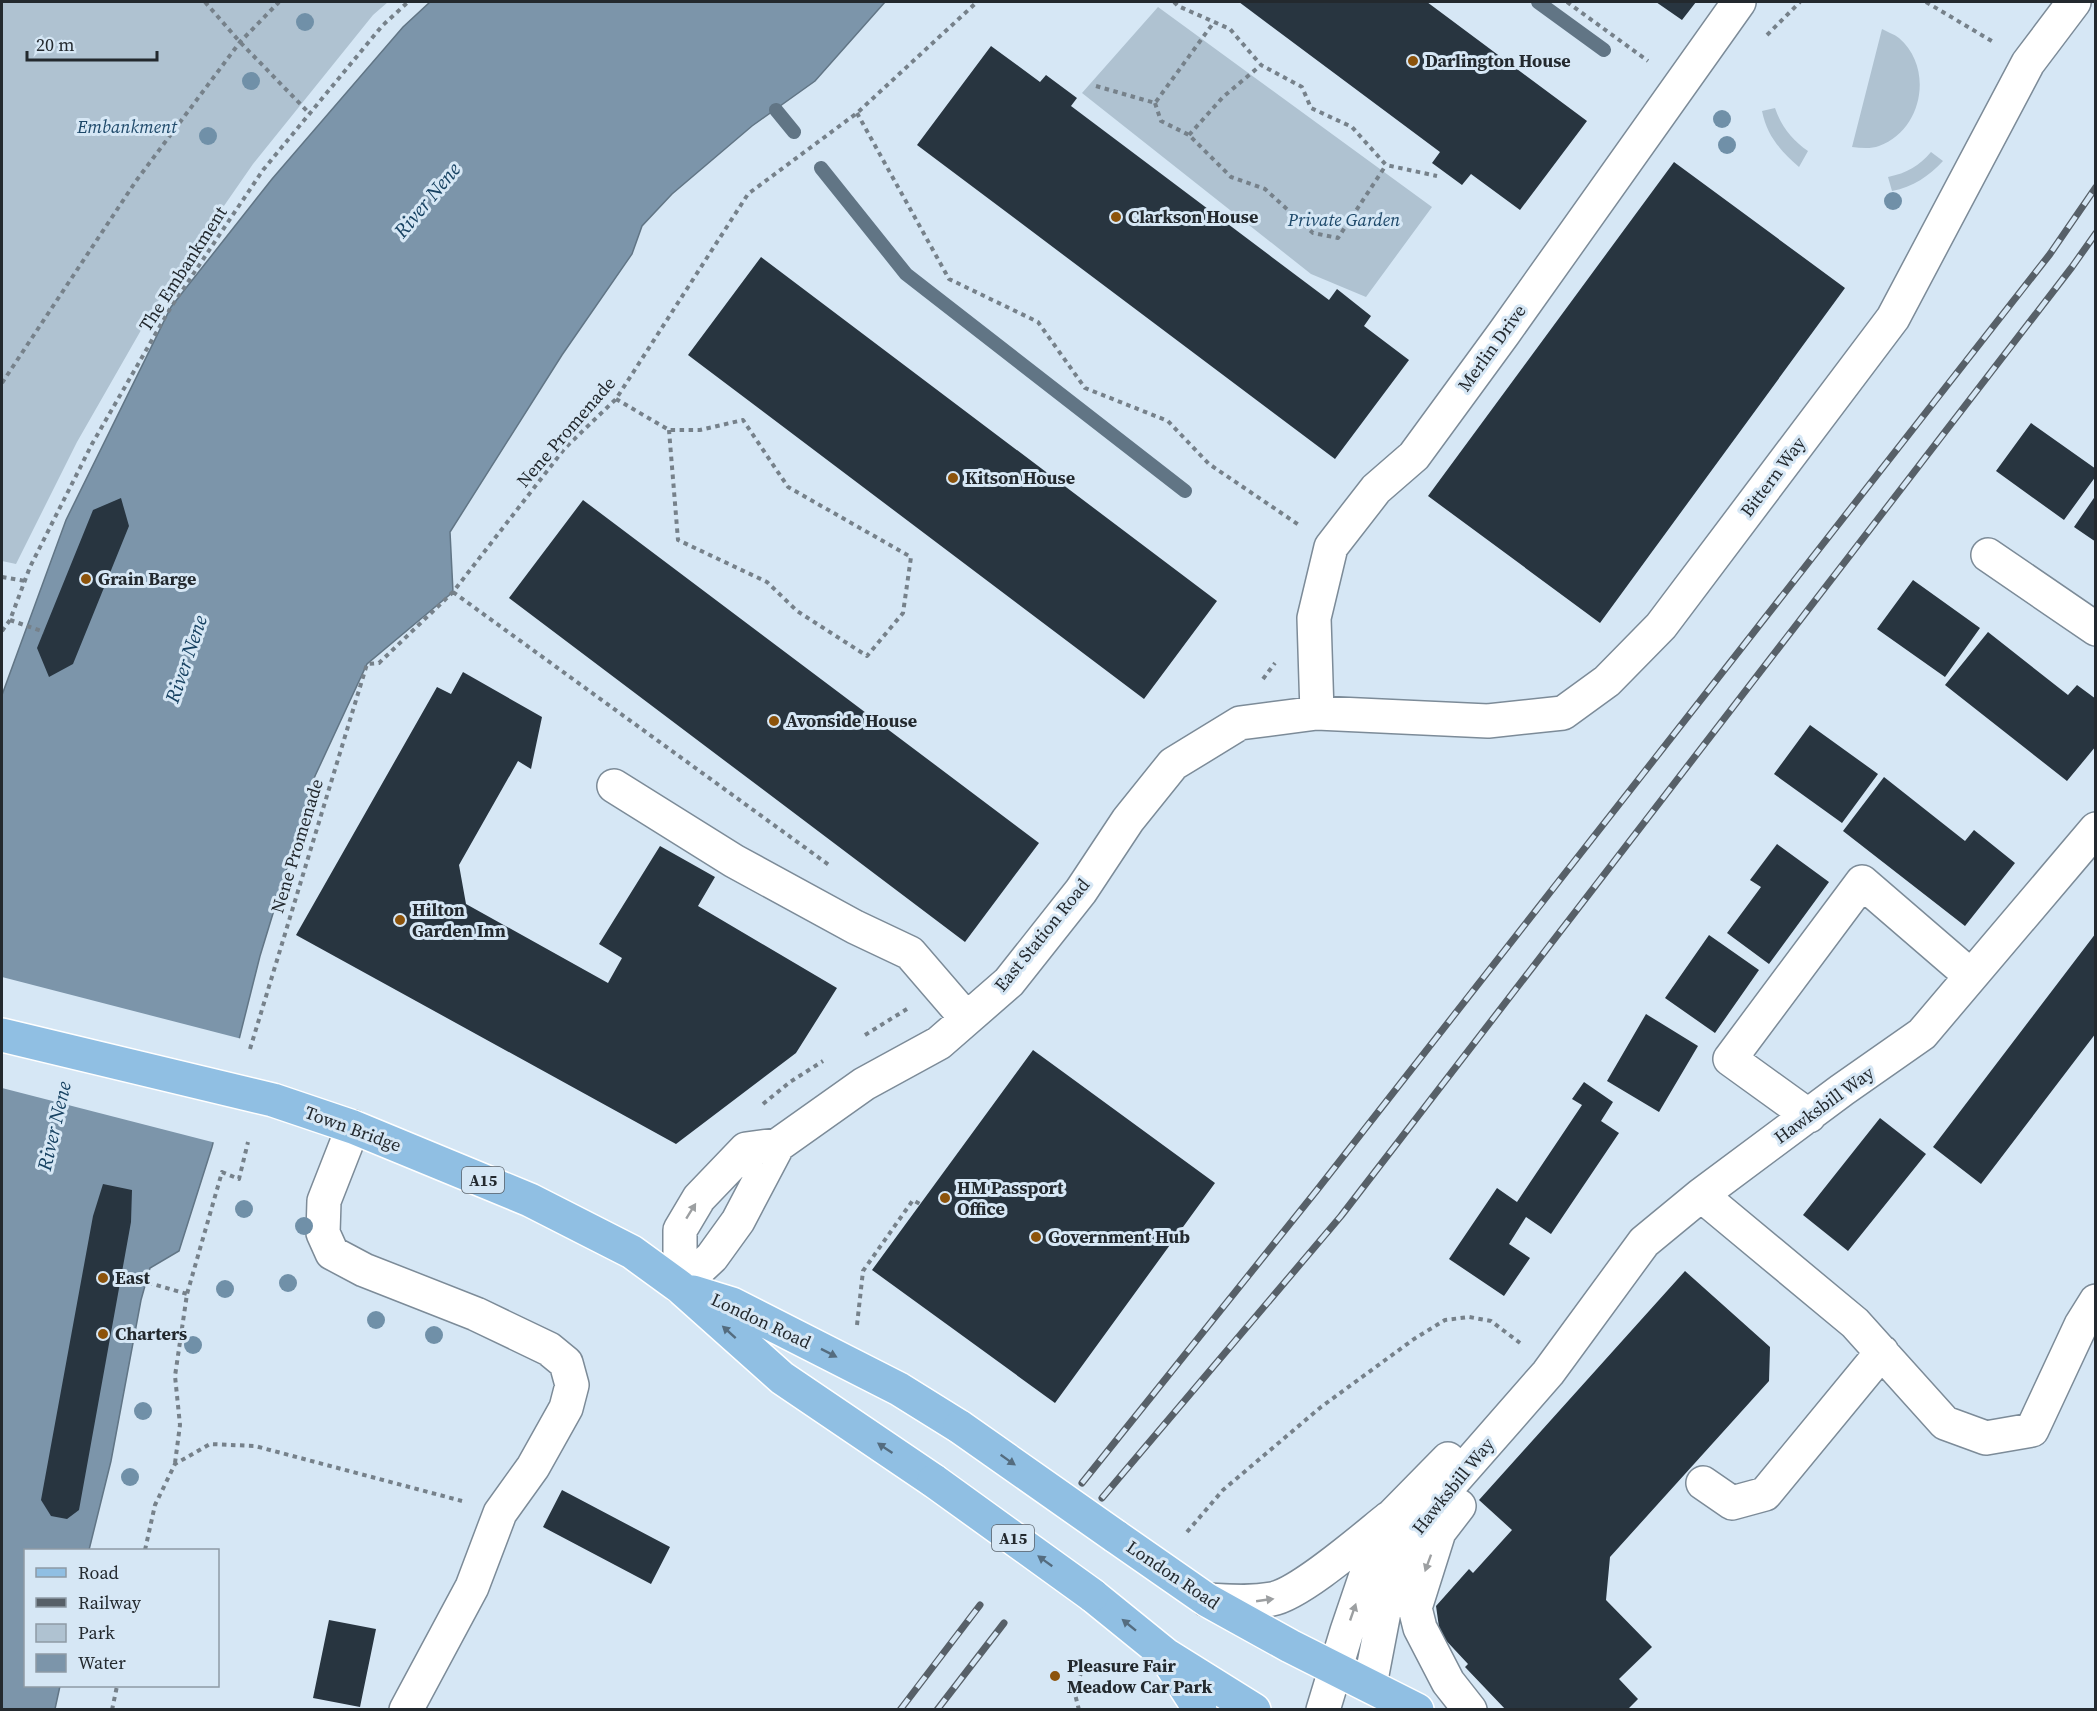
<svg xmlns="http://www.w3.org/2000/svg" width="2097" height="1711" font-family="'Source Serif 4',serif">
<rect width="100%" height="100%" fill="#d6e7f5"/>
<path fill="#afc2d1" d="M 2,2 L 388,2 L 373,15 L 253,164 L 156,304 L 77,442 L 16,564 L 2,561 Z
M 1158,7 L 1432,207 L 1366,297 L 1311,274 L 1082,93 Z
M 1882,29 C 1887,32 1894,34 1899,38 C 1934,68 1923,130 1879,146 C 1871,149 1861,148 1852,147 Z
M 1775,108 C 1781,126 1792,140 1808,151 L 1799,167 C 1780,150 1767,136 1762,111 Z
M 1931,152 L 1943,161 C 1929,176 1913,187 1892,191 L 1888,177 C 1907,173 1919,166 1931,152 Z"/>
<path fill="#7c95aa" stroke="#617585" stroke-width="1.5" d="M 430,2 L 885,2 L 815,81 L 752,126 L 672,194 L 642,226 L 632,254 L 562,355 L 450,532 L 453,592 L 367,664 L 315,776 L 260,956 L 212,1147 L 179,1251 L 150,1268 L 141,1300 L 111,1461 L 89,1550 L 26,1550 L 26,1686 L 60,1686 L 55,1709 L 2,1709 L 2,695 L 66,520 L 171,307 L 272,179 L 403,27 Z"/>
<path fill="#d6e7f5" d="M 2,977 L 242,1039 L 216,1143 L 2,1088 Z"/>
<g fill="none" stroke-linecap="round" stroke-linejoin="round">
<path stroke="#617585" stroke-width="14" d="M 1538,2 L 1604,50
M 776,110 L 794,132
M 821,168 L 906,274 L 1185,491"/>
</g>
<path fill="#283540" d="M 1239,2 L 1427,2 L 1587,121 L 1520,210 L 1471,174 L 1462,185 L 1432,163 L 1440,152 Z
M 1656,2 L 1696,2 L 1682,20 Z
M 991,46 L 1040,82 L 1046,75 L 1077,98 L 1071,106 L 1329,300 L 1337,289 L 1371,316 L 1364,326 L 1409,360 L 1335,459 L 917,145 Z
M 1674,162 L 1845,288 L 1600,623 L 1428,496 Z
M 761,257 L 1217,601 L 1144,699 L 688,355 Z
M 2031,423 L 2096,469 L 2096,476 L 2064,520 L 1996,471 Z
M 2096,495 L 2096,542 L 2074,527 Z
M 121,498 L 129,526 L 73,664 L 49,677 L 37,648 L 93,510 Z
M 583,500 L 1039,843 L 965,942 L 509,598 Z
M 1913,580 L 1980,628 L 1945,677 L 1877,629 Z
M 1988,632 L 2068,695 L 2077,685 L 2096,699 L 2096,746 L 2067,781 L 1945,685 Z
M 463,672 L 542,717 L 531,769 L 518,761 L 459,865 L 466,904 L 608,983 L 622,958 L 599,944 L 660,846 L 715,877 L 698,906 L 837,988 L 796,1053 L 676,1144 L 296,935 L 437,687 L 451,694 Z
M 1810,725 L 1878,774 L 1842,823 L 1774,774 Z
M 1884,777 L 1965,841 L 1974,830 L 2015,863 L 1965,926 L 1843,831 Z
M 1777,844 L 1829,882 L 1769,964 L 1727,933 L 1761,887 L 1750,880 Z
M 2096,933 L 2096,1033 L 1981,1184 L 1933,1147 Z
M 1709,935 L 1759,970 L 1715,1033 L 1665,998 Z
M 1646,1014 L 1698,1046 L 1659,1112 L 1607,1081 Z
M 1033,1050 L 1215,1183 L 1055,1403 L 872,1270 Z
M 1584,1082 L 1613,1102 L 1601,1121 L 1619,1133 L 1551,1234 L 1526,1217 L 1509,1244 L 1530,1258 L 1504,1296 L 1449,1259 L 1497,1188 L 1517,1202 L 1582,1105 L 1572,1099 Z
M 1880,1118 L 1926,1154 L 1848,1251 L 1803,1215 Z
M 103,1184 L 132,1190 L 131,1222 L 79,1510 L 67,1519 L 51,1516 L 41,1500 L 93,1216 Z
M 1685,1271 L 1770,1347 L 1769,1381 L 1610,1557 L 1606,1600 L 1652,1647 L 1619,1679 L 1638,1699 L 1627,1710 L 1506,1710 L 1465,1667 L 1468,1664 L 1440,1634 L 1436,1606 L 1469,1569 L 1473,1573 L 1512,1530 L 1479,1500 Z
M 562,1490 L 670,1547 L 651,1584 L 543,1527 Z
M 329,1620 L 376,1629 L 360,1707 L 313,1698 Z"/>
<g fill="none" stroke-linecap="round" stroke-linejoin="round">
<g stroke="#7c8b98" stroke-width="36">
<path id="minor" d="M 1988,555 L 2096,629
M 1317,713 L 1314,618 L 1331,547 L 1376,489 L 1414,456 L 1504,333 L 1739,2
M 614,786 L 734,861 L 855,927 L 910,953 L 966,1018
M 1809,1116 L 1730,1059 L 1862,882 L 1971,976
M 353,1127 L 324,1201 L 323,1233 L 332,1253 L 364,1270 L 476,1314 L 549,1349 L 566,1363 L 572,1385 L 566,1408 L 533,1467 L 500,1513 L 472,1587 L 406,1710
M 1701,1195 L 1855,1323 L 1945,1423 L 1986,1438 L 2032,1430 L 2081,1325 L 2096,1301
M 680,1287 L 712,1257 L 738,1221 L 778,1145 L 864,1084 L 939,1043 L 1009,982 L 1081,891 L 1128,820 L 1173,764 L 1240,723 L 1317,713 L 1488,721 L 1563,713 L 1607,681 L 1661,626 L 1893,318 L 2028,63 L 2074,2
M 680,1287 L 680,1230 L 699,1198 L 746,1149 L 778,1145
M 1703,1483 L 1732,1503 L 1765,1494 L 1882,1352
M 1459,1506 L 1439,1532 L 1415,1608 L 1420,1628 L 1448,1682 L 1470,1710
M 1207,1600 C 1229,1601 1250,1603 1272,1599 C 1300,1594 1364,1538 1389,1518
M 1370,1685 L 1384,1612 L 1408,1542 L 1449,1486 L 1548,1373 L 1644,1242 L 1701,1195 L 1842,1090 L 1922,1034 L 2096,829
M 1323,1710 L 1347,1631 L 1365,1578 L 1392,1516 L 1448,1459"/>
</g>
<g stroke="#fff" stroke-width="36">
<path id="major" d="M 2,1035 L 273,1100 L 353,1127 L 530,1200 L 632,1252 L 680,1287 L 782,1378 L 934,1481
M 693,1292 L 732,1304 L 899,1389 L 960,1427
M 1115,1536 L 1207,1600 L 1290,1646 L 1417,1710
M 1092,1595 L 1166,1655 L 1254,1710
M 1170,1663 L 1200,1710"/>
</g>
<path stroke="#76818a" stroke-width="4" stroke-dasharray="4.5 4.5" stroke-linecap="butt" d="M 205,2 L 240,42 L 309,113
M 1174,2 L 1178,6 L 1230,29 L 1261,65 L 1302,87 L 1311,108 L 1352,127 L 1386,165 L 1437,176
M 1567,2 L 1648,61
M 1926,2 L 1995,43
M 1767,35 L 1800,2
M 1096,86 L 1155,103 L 1214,22
M 1155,103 L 1161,121 L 1189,135 L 1231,177 L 1265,189 L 1313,233 L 1338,238 L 1386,165
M 857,113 L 949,279 L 1038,322 L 1085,388 L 1168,421 L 1209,464 L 1299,525
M 1189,135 L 1223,97 L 1261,65
M 2,383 L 136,181 L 240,42 L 279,2
M 616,399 L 669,430 L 700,430 L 743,420 L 788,487 L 911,557 L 903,613 L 867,656 L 797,611 L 767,582 L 678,540 L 669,430
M 2,577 L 25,581
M 453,592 L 829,865
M 10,620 L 44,632
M 2,631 L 10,620 L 30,567 L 92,444 L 171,307 L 263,170 L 382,26 L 408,2
M 1263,679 L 1275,663
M 865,1035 L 907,1009
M 250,1049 L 367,664 L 379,663 L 453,592 L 565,448 L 616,399 L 748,194 L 857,113 L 977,2
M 763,1104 L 790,1082 L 823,1061
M 122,1275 L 187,1294
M 857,1325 L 863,1271 L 913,1200 L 920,1204
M 175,1463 L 180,1425 L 175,1376 L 187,1294 L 222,1172 L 239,1179 L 248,1142
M 1187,1532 L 1223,1490 L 1321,1407 L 1414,1339 L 1445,1320 L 1469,1317 L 1491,1321 L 1520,1343
M 145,1550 L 155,1505 L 175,1464 L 210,1444 L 255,1446 L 462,1501
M 112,1710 L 117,1686
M 1079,1710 L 1074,1690 L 1085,1664"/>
<use href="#minor" stroke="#fff" stroke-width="33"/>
<use href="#major" stroke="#90bfe3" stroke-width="33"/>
<g stroke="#576068" stroke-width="7">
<path id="rail" d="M 1082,1483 L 1317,1190 L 2050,254 L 2096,187
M 1102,1498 L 1341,1216 L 2072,267 L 2096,233
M 900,1710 L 980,1605
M 937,1710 L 1004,1623"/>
</g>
<use href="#rail" stroke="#d6e7f5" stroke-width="4.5" stroke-dasharray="14" stroke-linecap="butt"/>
<g stroke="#fff" stroke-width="36" stroke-linecap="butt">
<path id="major-bridge" d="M 960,1427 L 1115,1536
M 934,1481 L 1092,1595"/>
</g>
<use href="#major-bridge" stroke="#90bfe3" stroke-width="33"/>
</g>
<g fill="#7090a8">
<circle cx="305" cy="22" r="9"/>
<circle cx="251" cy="81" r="9"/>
<circle cx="1722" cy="119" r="9"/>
<circle cx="208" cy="136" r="9"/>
<circle cx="1727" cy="145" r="9"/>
<circle cx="1893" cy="201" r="9"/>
<circle cx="244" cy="1209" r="9"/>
<circle cx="304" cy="1226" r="9"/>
<circle cx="288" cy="1283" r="9"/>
<circle cx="225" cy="1289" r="9"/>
<circle cx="376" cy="1320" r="9"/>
<circle cx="434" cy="1335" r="9"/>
<circle cx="193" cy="1345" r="9"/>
<circle cx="143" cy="1411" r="9"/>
<circle cx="130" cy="1477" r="9"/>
</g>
<defs><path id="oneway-solid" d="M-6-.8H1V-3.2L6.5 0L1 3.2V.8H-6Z" transform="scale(1.5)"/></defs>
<g fill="#9c9fa1">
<use href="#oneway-solid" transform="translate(691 1211) rotate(-58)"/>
<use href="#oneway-solid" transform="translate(1428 1563) rotate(110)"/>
<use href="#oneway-solid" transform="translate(1265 1600) rotate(-8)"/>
<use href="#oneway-solid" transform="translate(1353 1612) rotate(-71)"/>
</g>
<g fill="#546c7f">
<use href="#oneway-solid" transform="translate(729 1332) rotate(-138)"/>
<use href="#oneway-solid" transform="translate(829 1353) rotate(27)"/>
<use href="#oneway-solid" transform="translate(885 1448) rotate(-146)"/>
<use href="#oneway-solid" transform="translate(1008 1460) rotate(35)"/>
<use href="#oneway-solid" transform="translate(1045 1561) rotate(-144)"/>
<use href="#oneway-solid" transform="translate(1129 1625) rotate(-141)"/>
</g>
<g fill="#8c530b" stroke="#d6e7f5" stroke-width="2">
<circle cx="1413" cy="61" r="6"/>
<circle cx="1116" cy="217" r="6"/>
<circle cx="953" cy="478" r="6"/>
<circle cx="86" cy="579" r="6"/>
<circle cx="774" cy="721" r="6"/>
<circle cx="400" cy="920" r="6"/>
<circle cx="945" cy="1198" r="6"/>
<circle cx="1036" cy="1237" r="6"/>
<circle cx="103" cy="1278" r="6"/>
<circle cx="103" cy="1334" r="6"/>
<circle cx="1055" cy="1676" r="6"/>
</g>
<g text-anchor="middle" stroke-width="6" stroke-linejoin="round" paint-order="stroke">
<g fill="#d6e7f5" stroke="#59626a" stroke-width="1.5">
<rect x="462" y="1167" width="42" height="26" rx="4.5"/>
<rect x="992" y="1525" width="42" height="26" rx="4.5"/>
</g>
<g font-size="16" font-weight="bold" fill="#23292e">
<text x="483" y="1186">A15</text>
<text x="1013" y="1544">A15</text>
</g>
<g font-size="18" font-weight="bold" fill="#23292e" stroke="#d6e7f5" text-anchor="start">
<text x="1425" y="67">Darlington House</text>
<text x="1128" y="223">Clarkson House</text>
<text x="965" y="484">Kitson House</text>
<text x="98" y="585">Grain Barge</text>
<text x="786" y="727">Avonside House</text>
<text x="412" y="916">Hilton<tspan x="412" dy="21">Garden Inn</tspan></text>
<text x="957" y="1194">HM Passport<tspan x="957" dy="21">Office</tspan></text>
<text x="1048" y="1243">Government Hub</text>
<text x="115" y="1284">East</text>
<text x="115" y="1340">Charters</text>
<text x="1067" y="1672">Pleasure Fair<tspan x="1067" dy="21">Meadow Car Park</tspan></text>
</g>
<g font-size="18" font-style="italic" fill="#1d4869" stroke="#d6e7f5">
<text x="127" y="133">Embankment</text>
<text x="1344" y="226">Private Garden</text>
</g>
<g font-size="18" fill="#23292e" stroke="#d6e7f5">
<text transform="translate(183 269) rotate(-57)" y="6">The Embankment</text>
<text transform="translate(1492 348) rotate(-54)" y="6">Merlin Drive</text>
<text transform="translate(566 432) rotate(-49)" y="6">Nene Promenade</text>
<text transform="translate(1773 477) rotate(-53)" y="6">Bittern Way</text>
<text transform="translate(297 846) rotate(-73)" y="6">Nene Promenade</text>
<text transform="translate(1042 935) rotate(-51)" y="6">East Station Road</text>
<text transform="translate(1824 1105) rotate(-36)" y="6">Hawksbill Way</text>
<text transform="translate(353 1129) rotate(20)" y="6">Town Bridge</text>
<text transform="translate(761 1321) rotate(25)" y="6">London Road</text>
<text transform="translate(1453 1486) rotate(-51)" y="6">Hawksbill Way</text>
<text transform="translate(1173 1575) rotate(34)" y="6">London Road</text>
</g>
<g font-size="20" font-style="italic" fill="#164161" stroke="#d6e7f5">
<text transform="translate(427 200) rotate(-50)" y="7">River Nene</text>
<text transform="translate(186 659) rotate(-71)" y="7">River Nene</text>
<text transform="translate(54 1126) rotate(-77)" y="7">River Nene</text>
</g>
</g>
<rect width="2097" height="1711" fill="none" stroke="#23292e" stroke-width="6"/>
<rect x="24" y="1549" width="195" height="138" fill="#d6e7f5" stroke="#8e9ba5" stroke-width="1.5"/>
<rect x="36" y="1568" width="30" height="9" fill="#90bfe3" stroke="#8e9ba5" stroke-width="1.5"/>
<text x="78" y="1579" font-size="18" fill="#23292e">Road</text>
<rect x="36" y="1598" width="30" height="9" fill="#576068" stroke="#8e9ba5" stroke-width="1.5"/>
<text x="78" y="1609" font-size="18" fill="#23292e">Railway</text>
<rect x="36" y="1624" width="30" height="18" fill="#afc2d1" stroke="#8e9ba5" stroke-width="1.5"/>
<text x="78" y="1639" font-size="18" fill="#23292e">Park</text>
<rect x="36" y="1654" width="30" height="18" fill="#7c95aa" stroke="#8e9ba5" stroke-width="1.5"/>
<text x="78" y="1669" font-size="18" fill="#23292e">Water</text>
<path d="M27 51v9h130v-9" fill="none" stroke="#23292e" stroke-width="3"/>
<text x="36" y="51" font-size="18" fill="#23292e" stroke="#d6e7f5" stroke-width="4.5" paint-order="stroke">20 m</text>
</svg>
